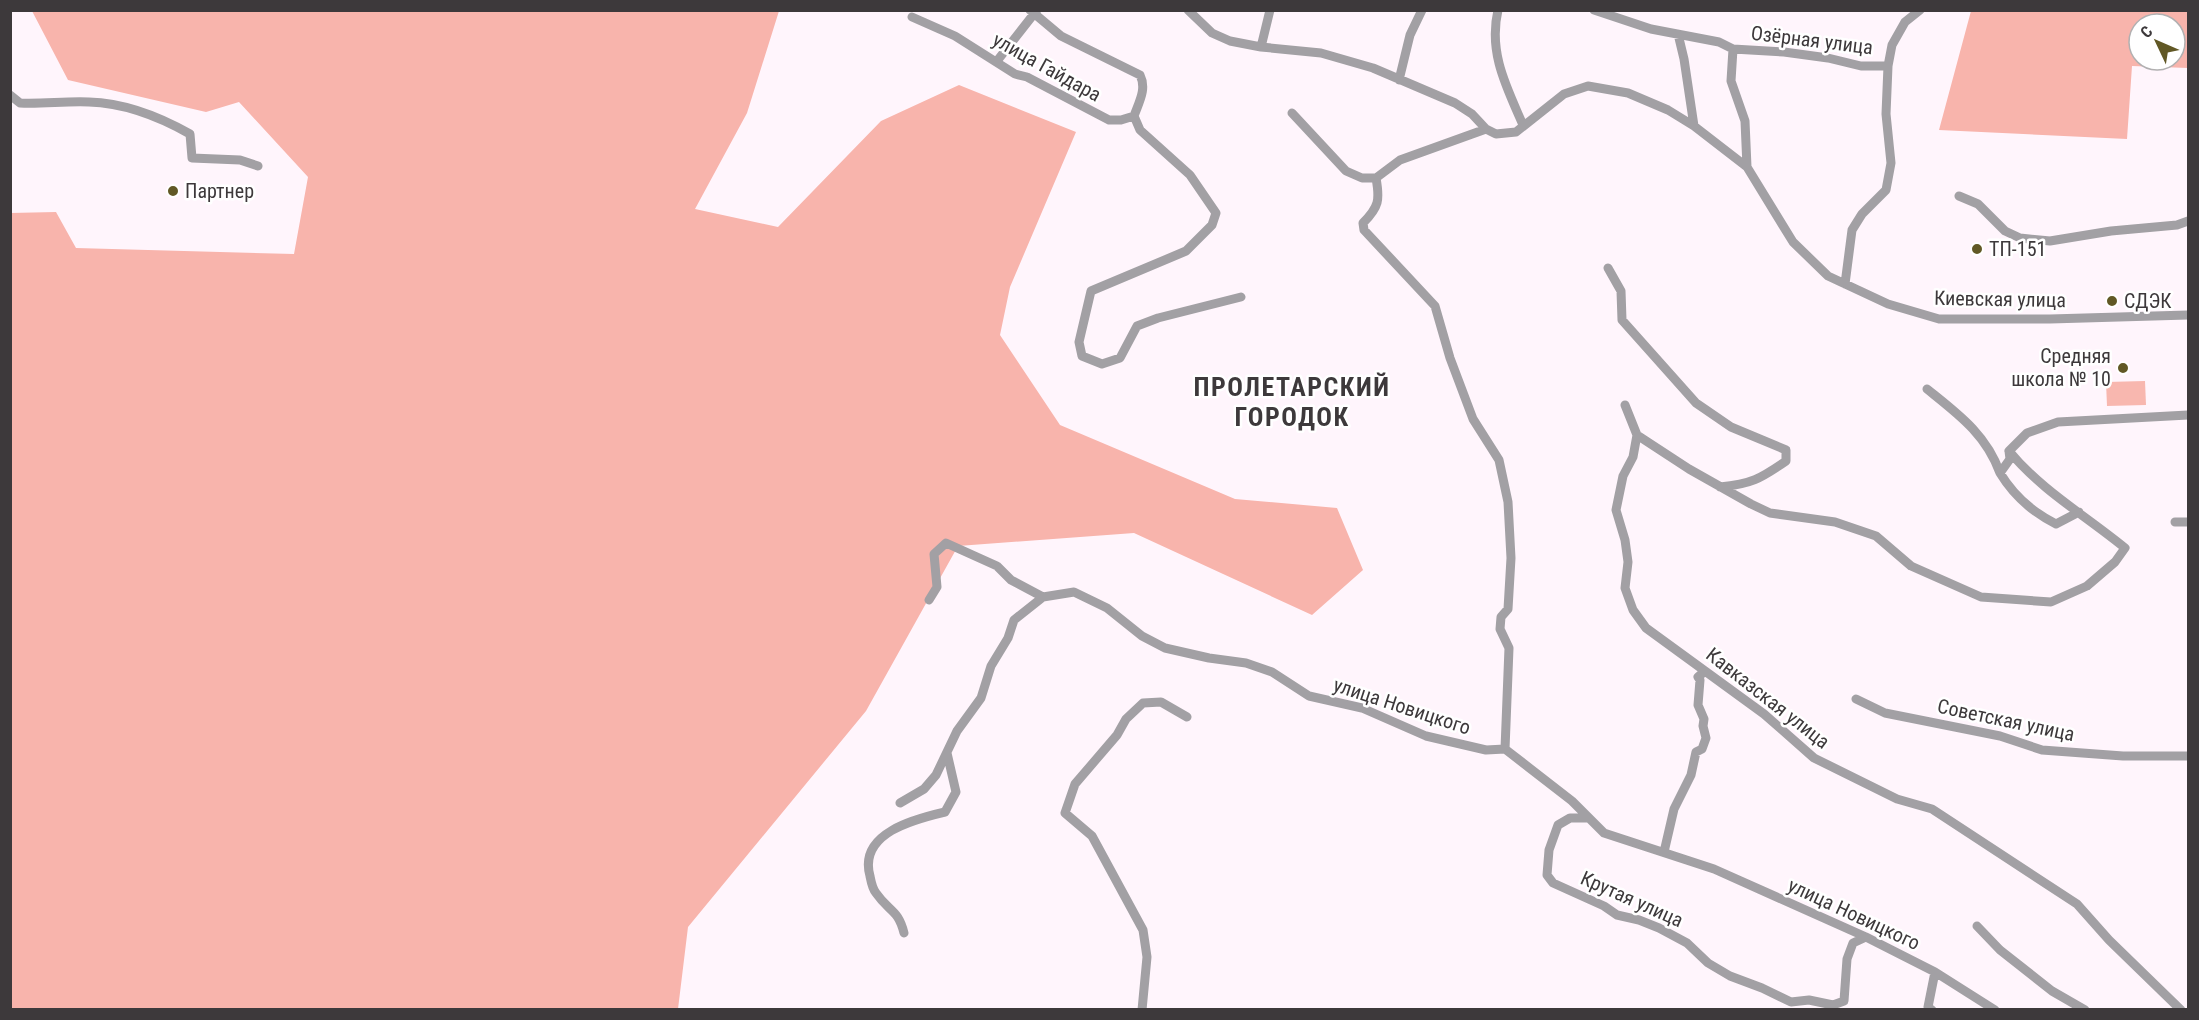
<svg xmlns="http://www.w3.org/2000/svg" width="2199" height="1020" font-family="'Roboto Condensed',sans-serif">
<rect width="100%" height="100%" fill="#fff5fc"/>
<path fill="#f8b7af" d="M 2145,381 L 2146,405 L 2107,406 L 2106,382 Z"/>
<path fill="#f8b4ac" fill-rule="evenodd" d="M 32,11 L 779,11 L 747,113 L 695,209 L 778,227 L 881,121 L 959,85 L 1076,132 L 1010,287 L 1000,335 L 1060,425 L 1235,499 L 1337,508 L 1363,570 L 1312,615 L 1134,533 L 958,546 L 866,711 L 688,927 L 678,1009 L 11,1009 L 10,213 L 56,212 L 76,248 L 294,254 L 308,177 L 239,102 L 206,112 L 68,80 Z
M 1971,11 L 2188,11 L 2188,68 L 2132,66 L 2127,139 L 1939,130 ZM 2139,24 L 2175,24 L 2175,60 L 2139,60 Z"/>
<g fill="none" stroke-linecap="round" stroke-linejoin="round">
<path stroke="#a2a0a4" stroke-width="9" d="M 1030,10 L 1061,36 L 1140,75 C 1147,89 1139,102 1134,116
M 1188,10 L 1212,33 L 1230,41 L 1261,47 L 1321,53 L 1373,68 L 1455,103 L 1472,114 L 1486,129 L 1496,134 L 1516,132 L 1564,94 L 1588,86 L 1628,93 L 1668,110 L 1694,126 L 1747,167 L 1793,242 L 1828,276 L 1888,304 L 1939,319 L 2050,319 L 2188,315
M 1498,10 C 1488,53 1507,88 1523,125
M 1594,10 L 1651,29 L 1719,42 L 1733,49 L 1784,52 L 1828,58 L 1861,66 L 1888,66
M 912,17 L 955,36 L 1015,74 L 1027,77 L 1109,120 L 1121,120 L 1134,116
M 1678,34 L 1684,59 L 1694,126
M 1261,47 L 1270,10
M 1733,49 L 1731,81 L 1745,121 L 1747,167
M 997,61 L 1037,10
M 1399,80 L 1410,35 L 1422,10
M 10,95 L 20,103 C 43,104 66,101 89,102 C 125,103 160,117 190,134 L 192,158 L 240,160 L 258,166
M 1292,113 L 1346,171 L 1362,178 L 1376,178 L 1400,160 L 1486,129
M 1134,116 L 1140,130 L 1190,175 L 1216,213 L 1212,225 L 1186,251 L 1091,291 L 1079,342 L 1082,356 L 1102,364 L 1120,358 L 1137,326 L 1158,318 L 1241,297
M 1376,178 C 1380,200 1379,207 1363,223 L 1364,230 L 1435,306 L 1450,358 L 1473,419 L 1499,460 L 1508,502 L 1511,558 L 1508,609 L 1501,617 L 1500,629 L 1509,648 L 1505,749
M 1959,196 L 1978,204 L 2005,231 L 2020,238 L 2050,241 L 2111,231 L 2177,225 L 2188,221
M 1608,268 L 1621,291 L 1622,320 L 1696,403 L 1731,427 L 1786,450 L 1786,461 C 1760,479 1751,484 1720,487
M 1845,284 L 1852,230 L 1862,214 L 1886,190 L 1891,163 L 1886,114 L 1888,66 L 1892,45 L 1905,22 L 1920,10
M 1927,389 C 1958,414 1986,434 2000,473 L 2010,459 L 2009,451
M 1625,405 L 1637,435 L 1689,469 L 1751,504 L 1770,513 L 1835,522 L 1876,536 L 1911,566 L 1981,597 L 2051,602 L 2087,586 L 2115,562 L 2125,548 C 2086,516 2041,490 2009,451 L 2027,433 L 2058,422 L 2188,415
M 1637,435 L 1633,457 L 1623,476 L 1616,510 L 1625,540 L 1628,562 L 1625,588 L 1633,610 L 1646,628 L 1764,714 L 1814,758 L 1897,799 L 1932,809 L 2077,904 L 2109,940 L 2181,1010
M 2000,473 C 2014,496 2032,512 2056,524 L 2079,512
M 2175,522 L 2188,522
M 929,600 L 937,587 L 934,554 L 946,543 L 997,566 L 1011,580 L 1043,597
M 1856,699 L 1885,713 L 2000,736 L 2042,750 L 2123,756 L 2188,756
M 900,803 L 924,789 L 936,775 L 957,731 L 981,698 L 991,666 L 1008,638 L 1014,620 L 1043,597 L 1074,592 L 1107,608 L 1142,636 L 1165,648 L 1209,658 L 1246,663 L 1272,672 L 1309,696 L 1362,708 L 1426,736 L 1486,750 L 1505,749 L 1572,801 L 1604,833 L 1714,869 L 1866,937 L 1935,972 L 1995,1010
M 1588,818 L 1570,818 L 1558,825 L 1549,850 L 1547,875 L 1553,883 L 1604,906 L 1617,915 L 1639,920 L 1659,928 L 1687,943 L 1708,963 L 1730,976 L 1762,988 L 1791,1002 L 1809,1000 L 1833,1005 L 1844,1001 L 1847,959 L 1853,943 L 1866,937
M 1664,852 L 1674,809 L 1691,775 L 1696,752 L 1702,749 L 1706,738 L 1703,726 L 1704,719 L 1698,705 L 1700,680 L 1698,677 L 1705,671
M 1977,926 L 2000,950 L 2052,991 L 2085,1010
M 904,933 C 898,909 889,912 876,893 C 872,888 871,881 870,876 C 858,833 915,819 945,812 L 956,792 L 947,753
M 1142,1010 L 1147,957 L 1143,930 L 1092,836 L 1065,813 L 1075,784 L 1117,735 L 1126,719 L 1143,703 L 1161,702 L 1187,717
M 1932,1010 L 1928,1007 L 1935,972"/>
</g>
<g fill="#615825" stroke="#fff" stroke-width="2">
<circle cx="173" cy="191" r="6"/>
<circle cx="1977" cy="249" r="6"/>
<circle cx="2112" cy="301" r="6"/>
<circle cx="2123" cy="368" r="6"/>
</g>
<g text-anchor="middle" stroke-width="5" stroke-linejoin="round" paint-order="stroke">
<g font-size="20" fill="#3d393b" stroke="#fff">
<text transform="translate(1812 40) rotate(7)" y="7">Озёрная улица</text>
<text transform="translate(1047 67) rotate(29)" y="7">улица Гайдара</text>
<text transform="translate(2000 299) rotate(1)" y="7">Киевская улица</text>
<text transform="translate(1768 698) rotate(38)" y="7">Кавказская улица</text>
<text transform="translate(1402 706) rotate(18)" y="7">улица Новицкого</text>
<text transform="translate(2006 720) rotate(12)" y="7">Советская улица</text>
<text transform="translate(1632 899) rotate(24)" y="7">Крутая улица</text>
<text transform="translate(1854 914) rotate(25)" y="7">улица Новицкого</text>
</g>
<g font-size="20" fill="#3d393b" stroke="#fff" text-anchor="start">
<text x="185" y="198">Партнер</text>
<text x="1989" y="256">ТП-151</text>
<text x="2124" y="308">СДЭК</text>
<text x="2111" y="363" text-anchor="end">Средняя<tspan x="2111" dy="23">школа № 10</tspan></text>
</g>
<g font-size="26" font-weight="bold" letter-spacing="1.5" fill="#3d393b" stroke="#fff">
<text x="1292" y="396">ПРОЛЕТАРСКИЙ<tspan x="1292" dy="30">ГОРОДОК</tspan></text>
</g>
</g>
<rect width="2199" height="1020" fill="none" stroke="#3d393b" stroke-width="24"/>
<g transform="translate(2157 42) rotate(314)"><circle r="28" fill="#ffffff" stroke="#b1b0b1" stroke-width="1.5"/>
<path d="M0-4.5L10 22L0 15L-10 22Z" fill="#615825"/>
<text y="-9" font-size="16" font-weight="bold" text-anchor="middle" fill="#3d393b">С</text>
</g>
</svg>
